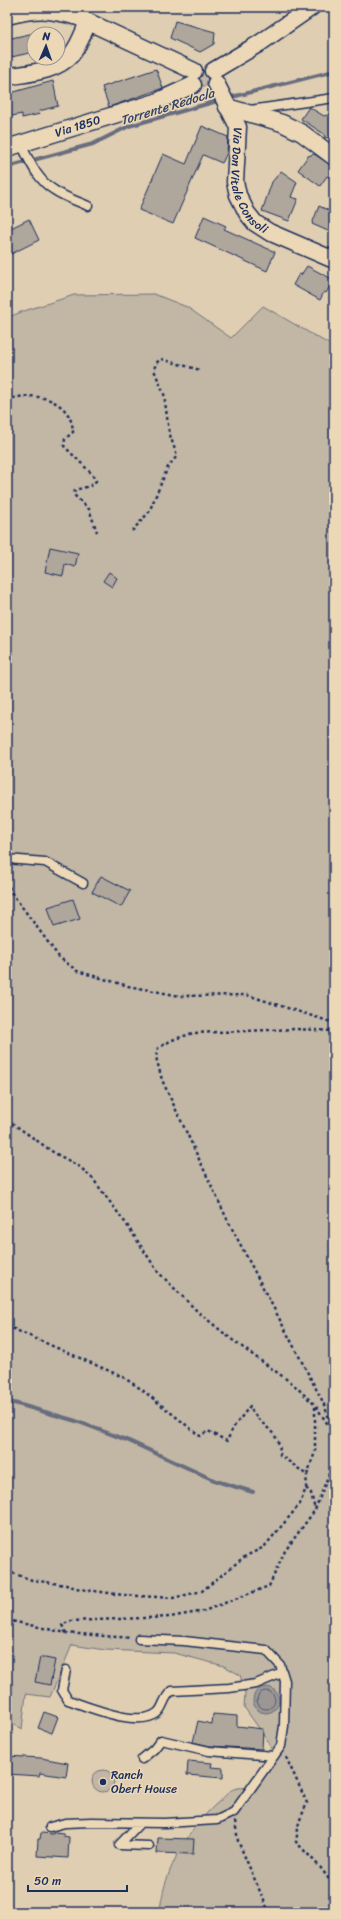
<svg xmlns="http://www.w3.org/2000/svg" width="341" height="1919" font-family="Sriracha,sans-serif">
<rect width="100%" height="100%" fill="#dfceb1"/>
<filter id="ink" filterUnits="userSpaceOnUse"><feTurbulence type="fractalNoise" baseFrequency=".025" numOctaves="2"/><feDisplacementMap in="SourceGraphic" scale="8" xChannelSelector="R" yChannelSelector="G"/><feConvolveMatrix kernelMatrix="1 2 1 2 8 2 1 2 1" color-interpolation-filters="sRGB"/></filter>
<g filter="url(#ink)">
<path fill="#c2b6a4" stroke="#6e7281" d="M197 79a7 7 0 1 1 14 0a7 7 0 1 1-14 0Z
M 154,294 L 187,307 L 231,338 L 263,306 L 334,347 L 334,1912 L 160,1912 C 163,1870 190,1825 222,1799 C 225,1796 230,1790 234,1789 C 238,1787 245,1788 249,1788 L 274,1757 L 268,1741 L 244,1707 L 245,1693 L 240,1675 L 224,1666 L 174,1653 L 105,1650 L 72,1645 L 50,1697 L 26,1694 L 22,1729 L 7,1721 L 7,318 L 21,312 L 74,295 Z
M92 1781a11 11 0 1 1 22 0a11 11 0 1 1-22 0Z"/>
<path fill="#9c9795" stroke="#686d7f" d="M253 1700a13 13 0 1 1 26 0a13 13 0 1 1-26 0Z"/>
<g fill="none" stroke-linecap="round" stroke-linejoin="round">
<path stroke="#4f5974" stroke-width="1" d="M257 1700a9 9 0 1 1 18 0a9 9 0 1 1-18 0Z"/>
<path stroke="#686d7f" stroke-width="4" d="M 228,98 L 334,71
M 7,167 L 93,144 L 129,126 L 221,100
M 7,1401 L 76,1421 L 129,1441 L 216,1481 L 253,1492"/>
</g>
<path fill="#afa69c" stroke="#1b2f5e" d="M 175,21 L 215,32 L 214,44 L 200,52 L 170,38 Z
M 34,33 L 34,52 L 7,58 L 7,39 Z
M 156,69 L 163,88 L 109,107 L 102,87 Z
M 53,81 L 58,106 L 39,111 L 40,114 L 22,118 L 22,114 L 7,117 L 7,94 Z
M 309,107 L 324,116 L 334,113 L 334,136 L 325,138 L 324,134 L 301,119 Z
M 202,126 L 228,137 L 227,153 L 222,163 L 203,155 L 173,224 L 139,210 L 163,154 L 186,164 Z
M 314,154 L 334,167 L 334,181 L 327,176 L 320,186 L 298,170 L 308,156 Z
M 281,171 L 297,182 L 291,197 L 298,199 L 289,221 L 262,211 L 272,182 Z
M 319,206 L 334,213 L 334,217 L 328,231 L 312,224 Z
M 204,216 L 226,226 L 224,229 L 275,252 L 267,271 L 195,238 Z
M 29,219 L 39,240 L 7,256 L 7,230 Z
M 307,266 L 334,280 L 326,293 L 324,292 L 320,300 L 293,285 L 299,274 L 301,275 Z
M 50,547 L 78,553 L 75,567 L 65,564 L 63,576 L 45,572 Z
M 109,572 L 117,578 L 112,587 L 103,581 Z
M 101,876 L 130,891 L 121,907 L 92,892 Z
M 73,899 L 80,919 L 54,927 L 48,907 Z
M 40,1657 L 55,1660 L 50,1685 L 35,1682 Z
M 44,1712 L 58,1717 L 52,1733 L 38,1728 Z
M 213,1714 L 237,1716 L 237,1726 L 263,1729 L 262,1749 L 210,1746 L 193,1742 L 198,1721 L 212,1724 Z
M 7,1756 L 41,1758 L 68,1763 L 66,1777 L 40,1773 L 39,1776 L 7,1774 Z
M 188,1761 L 212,1763 L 211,1767 L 223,1768 L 223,1778 L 187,1775 Z
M 53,1832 L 64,1833 L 63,1836 L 69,1837 L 68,1858 L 37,1856 L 38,1839 L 40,1839 L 41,1833 L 53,1834 Z
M 158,1838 L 194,1839 L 193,1854 L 157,1853 Z"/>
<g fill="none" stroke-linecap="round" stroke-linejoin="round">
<g stroke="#1b2f5e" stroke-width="11">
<path id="service" d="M 250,110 L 334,98
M 21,144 C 29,160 37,180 54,190 C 64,197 77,201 88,206
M 7,859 L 45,862 L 83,883
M 66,1670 L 62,1690 L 68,1700 C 89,1707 138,1728 157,1713 C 164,1708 163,1697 172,1691 L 229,1688 L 256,1684 L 282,1673
M 142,1759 L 154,1749 L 161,1740 L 209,1751 L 274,1756
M 140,1823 L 119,1845 L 149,1846
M 50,1827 L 65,1823 L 91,1822 L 164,1823 L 217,1820 L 234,1812 L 281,1746 L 284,1726 L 285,1681 L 280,1665 L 266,1650 L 184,1641 L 139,1639"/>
</g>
<g stroke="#1b2f5e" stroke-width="19">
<g id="minor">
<path d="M 7,16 C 38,8 47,9 78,17 L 194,71"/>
<path d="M 213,71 L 260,43 L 312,7"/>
<path d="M 7,77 C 28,73 56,72 71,55 C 79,46 83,33 88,22"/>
<path id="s1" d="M 216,83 L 238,127 L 235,182 L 238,195 L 247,213 L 255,223 L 269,232 L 334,260"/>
<path d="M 227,107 L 282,123 L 302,133 L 334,157"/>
<path id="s2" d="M 7,148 L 156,102 L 193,85"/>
</g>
</g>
<path stroke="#1b2f5e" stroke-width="2.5" stroke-dasharray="3 3" stroke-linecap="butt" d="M 7,400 C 33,390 72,399 73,432 L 65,439 L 64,446 L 91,473 L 96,481 L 90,486 L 75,490 L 74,495 L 89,509 L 97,532
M 132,531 L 149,512 L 168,467 L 177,456 L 169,432 L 164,394 L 154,370 L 156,363 L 161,359 L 200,370
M 7,881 L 11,892 L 59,957 L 77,971 L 128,986 L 180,996 L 247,995 L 334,1023
M 12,1123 L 53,1152 L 80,1167 L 93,1179 L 127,1225 L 158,1272 L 197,1311 L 231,1339 L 293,1384 L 315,1405 L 331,1429
M 7,1326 L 123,1377 L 141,1389 L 200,1436 L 208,1431 L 227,1441 L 233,1428 L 250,1406 C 259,1428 281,1429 280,1455 L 307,1475 L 315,1452 L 315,1405
M 306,1488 L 311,1493 L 315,1510
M 7,1571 L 32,1580 L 66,1585 L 80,1589 L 123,1595 L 173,1598 L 202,1591 L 244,1557 L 264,1547 L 300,1504 L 306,1488 L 307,1475
M 7,1620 L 66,1633 L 131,1638
M 66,1633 L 62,1625 L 70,1621 L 170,1617 L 204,1611 L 269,1586 L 285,1551 L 315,1510 L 332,1466 L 334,1432 L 323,1402 L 227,1219 L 162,1080 L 156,1057 L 158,1048 L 172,1040 L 193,1033 L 295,1029 L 334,1031
M 286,1757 L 307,1803 L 299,1822 L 296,1842 L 320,1867 L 334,1886
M 235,1821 L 238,1841 L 269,1912"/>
<use href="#service" stroke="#ecd8b6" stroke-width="8"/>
<use href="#minor" stroke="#ecd8b6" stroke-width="16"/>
</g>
</g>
<circle fill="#1b2f5e" stroke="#ecd8b6" stroke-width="1.5" cx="103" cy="1782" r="4"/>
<g text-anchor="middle" stroke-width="3" stroke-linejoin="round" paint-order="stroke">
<g font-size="12" fill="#1b2f5e" stroke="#ecd8b6">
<text dy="4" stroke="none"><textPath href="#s2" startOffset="74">Via 1850</textPath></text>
<text dy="4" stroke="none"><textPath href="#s1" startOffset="107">Via Don Vitale Consoli</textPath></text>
</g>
<g font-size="12" fill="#1b2f5e" stroke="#ecd8b6" text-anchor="start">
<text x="111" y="1779">Ranch<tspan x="111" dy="14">Obert House</tspan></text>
</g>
<g font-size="13" font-style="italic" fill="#354469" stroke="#ecd8b6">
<text transform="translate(167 106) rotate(-17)" y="5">Torrente Redocla</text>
</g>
</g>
<rect width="341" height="1919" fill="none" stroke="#ecd8b6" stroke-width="24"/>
<rect x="12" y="12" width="317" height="1895" fill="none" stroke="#1b2f5e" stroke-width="1.5" filter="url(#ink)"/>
<g transform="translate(46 46) rotate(2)"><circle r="19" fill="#ecd8b6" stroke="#989493"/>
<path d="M0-3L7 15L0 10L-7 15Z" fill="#1b2f5e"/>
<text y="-6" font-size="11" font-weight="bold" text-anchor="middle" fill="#1b2f5e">N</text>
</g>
<path d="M28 1885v6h99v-6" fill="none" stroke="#1b2f5e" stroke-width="2"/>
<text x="34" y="1885" font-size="12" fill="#1b2f5e" stroke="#ecd8b6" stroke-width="3" paint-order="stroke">50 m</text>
</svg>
